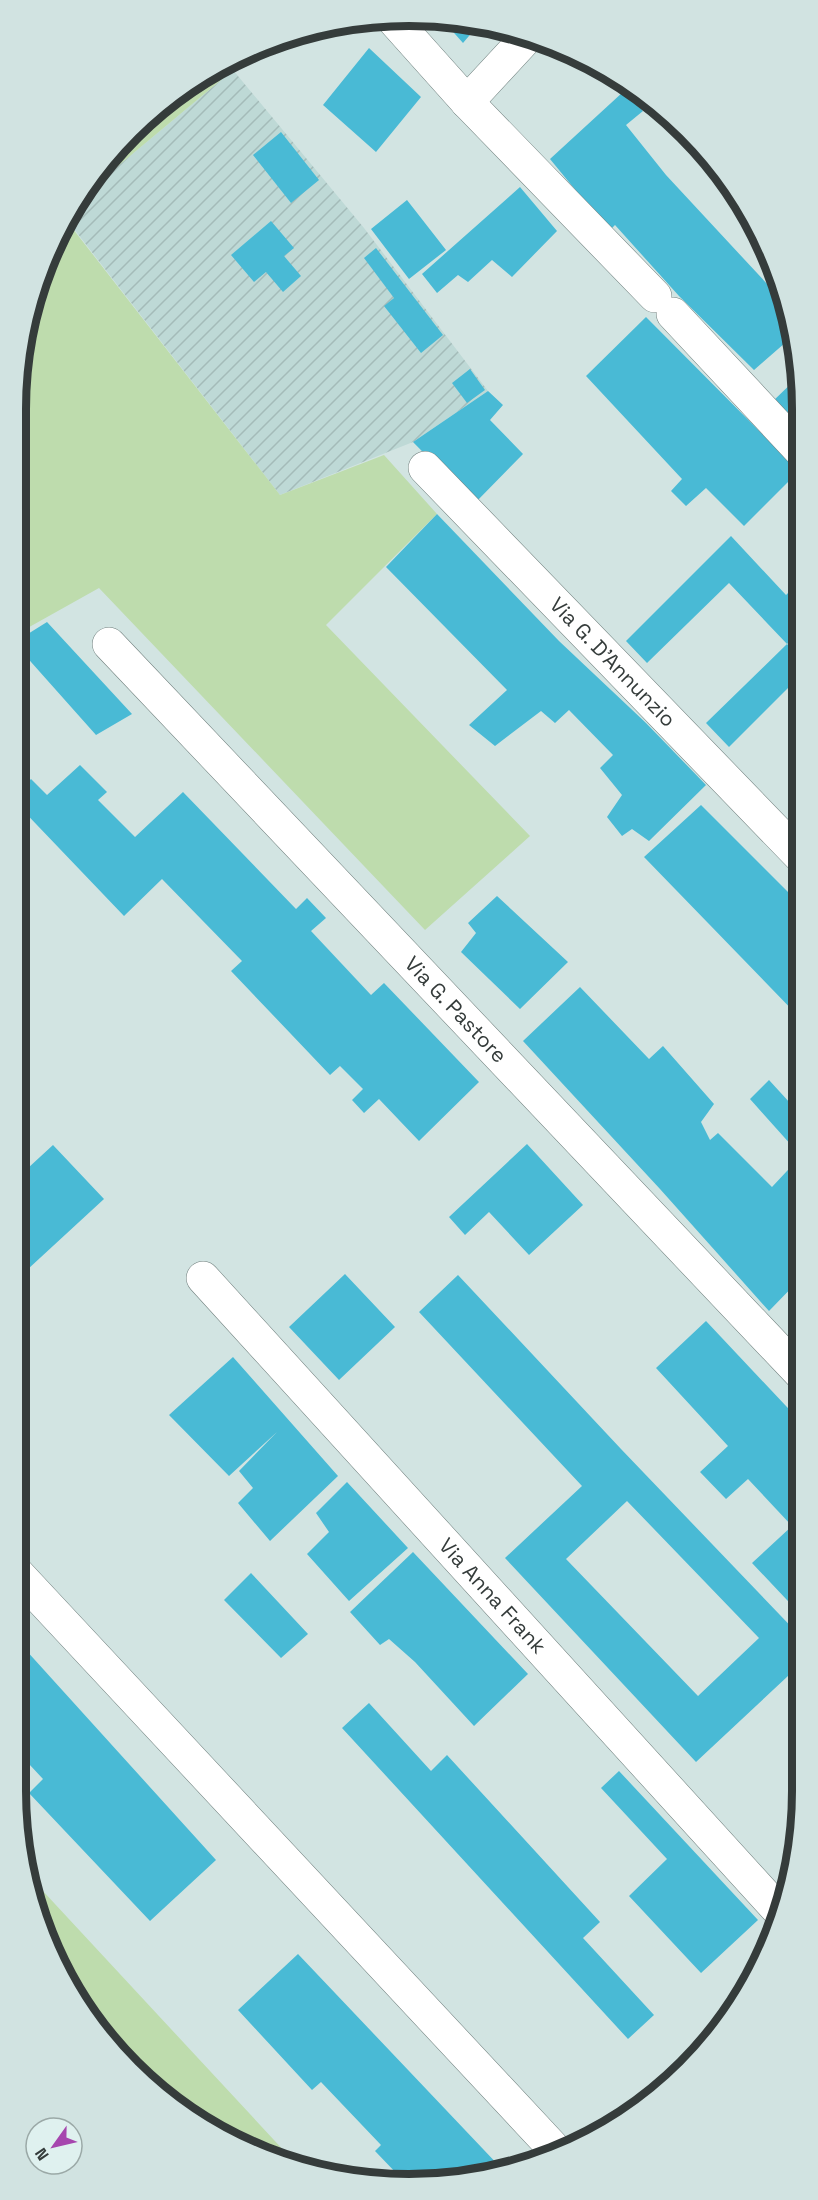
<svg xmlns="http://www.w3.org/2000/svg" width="818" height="2200" font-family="'Space Grotesk',sans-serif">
<defs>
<pattern id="industrial-furrows" width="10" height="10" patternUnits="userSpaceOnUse" patternTransform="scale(1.5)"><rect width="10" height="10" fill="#bed9d6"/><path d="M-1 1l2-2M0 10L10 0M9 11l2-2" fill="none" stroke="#a4bbb9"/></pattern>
</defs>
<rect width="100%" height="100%" fill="#d2e4e2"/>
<path fill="url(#industrial-furrows)" d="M 233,70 L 364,228 L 488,391 L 413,442 L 280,495 L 67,220 L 63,222 L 93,175 L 100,181 Z"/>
<path fill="#bedcad" d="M 226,61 L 233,70 L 100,181 L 93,175 L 149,113 L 212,68 Z
M 66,220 L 280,495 L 384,455 L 437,514 L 326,625 L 530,836 L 425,930 L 99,588 L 15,635 L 15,409 L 29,307 L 56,234 Z
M 29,1876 L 300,2168 L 283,2164 L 212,2132 L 113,2051 L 68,1988 L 36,1918 Z"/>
<path fill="#49bad5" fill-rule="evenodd" d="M 439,16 L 480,23 L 463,43 Z
M 369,48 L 421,97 L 376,152 L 323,105 Z
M 623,92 L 643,111 L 626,125 L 666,175 L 782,300 L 793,336 L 754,370 L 679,296 L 615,225 L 609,231 L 550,159 Z
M 281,132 L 319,180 L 291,203 L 253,155 Z
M 520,187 L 557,231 L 512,277 L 492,260 L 468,282 L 458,275 L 437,293 L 422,274 Z
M 407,200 L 446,250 L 409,279 L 371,229 Z
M 271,221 L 294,248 L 284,256 L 301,276 L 283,292 L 266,272 L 254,282 L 231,255 Z
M 376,248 L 443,335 L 421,353 L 384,306 L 394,298 L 364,258 Z
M 646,317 L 799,471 L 744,526 L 706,488 L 686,506 L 671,491 L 682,479 L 586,376 Z
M 470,369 L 485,390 L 467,403 L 452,383 Z
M 800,375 L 800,432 L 771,403 Z
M 488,391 L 503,405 L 490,420 L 523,454 L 474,504 L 413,442 Z
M 437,514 L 559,641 L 646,723 L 706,785 L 649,841 L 632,829 L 622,836 L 607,817 L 622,795 L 600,768 L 613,755 L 569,710 L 555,723 L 541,711 L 495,746 L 469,725 L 507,690 L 386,567 Z
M 731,536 L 786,595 L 800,581 L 800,632 L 787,644 L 729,583 L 647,663 L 626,641 Z
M 47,622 L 132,714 L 96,735 L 15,644 L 15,642 Z
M 787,644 L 800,657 L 800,676 L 729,747 L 706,723 Z
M 80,765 L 107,792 L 98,800 L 135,837 L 183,792 L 296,909 L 307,898 L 326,918 L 311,931 L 371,995 L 384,983 L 479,1082 L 419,1141 L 379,1099 L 364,1113 L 352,1100 L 363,1089 L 340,1066 L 330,1075 L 231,971 L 242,961 L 162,879 L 124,916 L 15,802 L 15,795 L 31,779 L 47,795 Z
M 801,793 L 801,813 L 790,804 Z
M 701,805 L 801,905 L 801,1019 L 644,857 Z
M 497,896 L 568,962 L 520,1009 L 461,952 L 476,933 L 468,923 Z
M 580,987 L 649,1059 L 663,1046 L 714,1104 L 701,1122 L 710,1140 L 718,1133 L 772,1187 L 801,1156 L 802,1212 L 796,1218 L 802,1224 L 802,1277 L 769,1311 L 660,1189 L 523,1041 Z
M 769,1080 L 801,1115 L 801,1156 L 750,1099 Z
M 527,1144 L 583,1205 L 529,1255 L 489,1212 L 465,1235 L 449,1217 Z
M 53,1145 L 104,1199 L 15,1281 L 15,1180 Z
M 345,1274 L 395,1327 L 339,1380 L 289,1327 Z
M 458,1275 L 621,1449 L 803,1639 L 803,1662 L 696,1762 L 505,1558 L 582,1486 L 419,1312 ZM 627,1501 L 759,1638 L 698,1696 L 566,1559 Z
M 706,1321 L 802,1423 L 803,1617 L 752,1563 L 792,1526 L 748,1479 L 726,1499 L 700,1472 L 728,1446 L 656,1368 Z
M 233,1357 L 338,1476 L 270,1541 L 238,1503 L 253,1488 L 239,1471 L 277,1432 L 229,1476 L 169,1415 Z
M 347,1482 L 408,1548 L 349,1601 L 307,1554 L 329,1532 L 316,1513 Z
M 413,1552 L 528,1674 L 474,1726 L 415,1662 L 389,1639 L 380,1645 L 350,1612 Z
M 251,1573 L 308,1634 L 281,1658 L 224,1600 Z
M 15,1638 L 216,1860 L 150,1921 L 29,1793 L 43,1779 L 15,1749 Z
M 369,1703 L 431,1771 L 447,1755 L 600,1922 L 583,1938 L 654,2015 L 628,2039 L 342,1728 Z
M 619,1771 L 758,1920 L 701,1973 L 629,1896 L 667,1859 L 601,1788 Z
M 298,1954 L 502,2169 L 496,2174 L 486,2177 L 394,2180 L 399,2176 L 375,2151 L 381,2145 L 321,2082 L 312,2090 L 238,2010 Z"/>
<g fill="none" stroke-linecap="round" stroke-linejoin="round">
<g stroke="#6f7f7d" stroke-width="34">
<g id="street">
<path d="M 391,17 L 467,102 L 655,296"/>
<path d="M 467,102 L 528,36"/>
<path d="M 673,314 L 800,450"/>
<path id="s1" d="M 425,468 L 801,857"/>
<path id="s2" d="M 109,644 L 802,1375"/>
<path id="s3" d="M 203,1278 L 782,1914"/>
<path d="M 15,1571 L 560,2155"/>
</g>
</g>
<use href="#street" stroke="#fff" stroke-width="33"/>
</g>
<g text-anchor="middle" stroke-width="5" stroke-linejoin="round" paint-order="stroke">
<g font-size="21" fill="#353c3b" stroke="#dff1ef">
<text dy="7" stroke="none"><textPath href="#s1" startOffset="270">Via G. D'Annunzio</textPath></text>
<text dy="7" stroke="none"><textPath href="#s2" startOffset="504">Via G. Pastore</textPath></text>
<text dy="7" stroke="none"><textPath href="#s3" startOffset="430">Via Anna Frank</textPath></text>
</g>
</g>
<path d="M0 0H818V2200H0ZM409 26H409A383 383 0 0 1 792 409V1791A383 383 0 0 1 409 2174H409A383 383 0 0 1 26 1791V409A383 383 0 0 1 409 26Z" fill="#d1e3e1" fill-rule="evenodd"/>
<path fill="none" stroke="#353c3b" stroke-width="8" d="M409 26H409A383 383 0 0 1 792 409V1791A383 383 0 0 1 409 2174H409A383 383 0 0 1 26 1791V409A383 383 0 0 1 409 26Z"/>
<g transform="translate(54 2146) rotate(236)"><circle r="28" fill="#dff1ef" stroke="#9ba9a7" stroke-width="1.5"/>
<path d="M0-4.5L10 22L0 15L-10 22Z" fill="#a646ae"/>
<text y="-9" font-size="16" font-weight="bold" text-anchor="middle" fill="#353c3b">N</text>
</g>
</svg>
